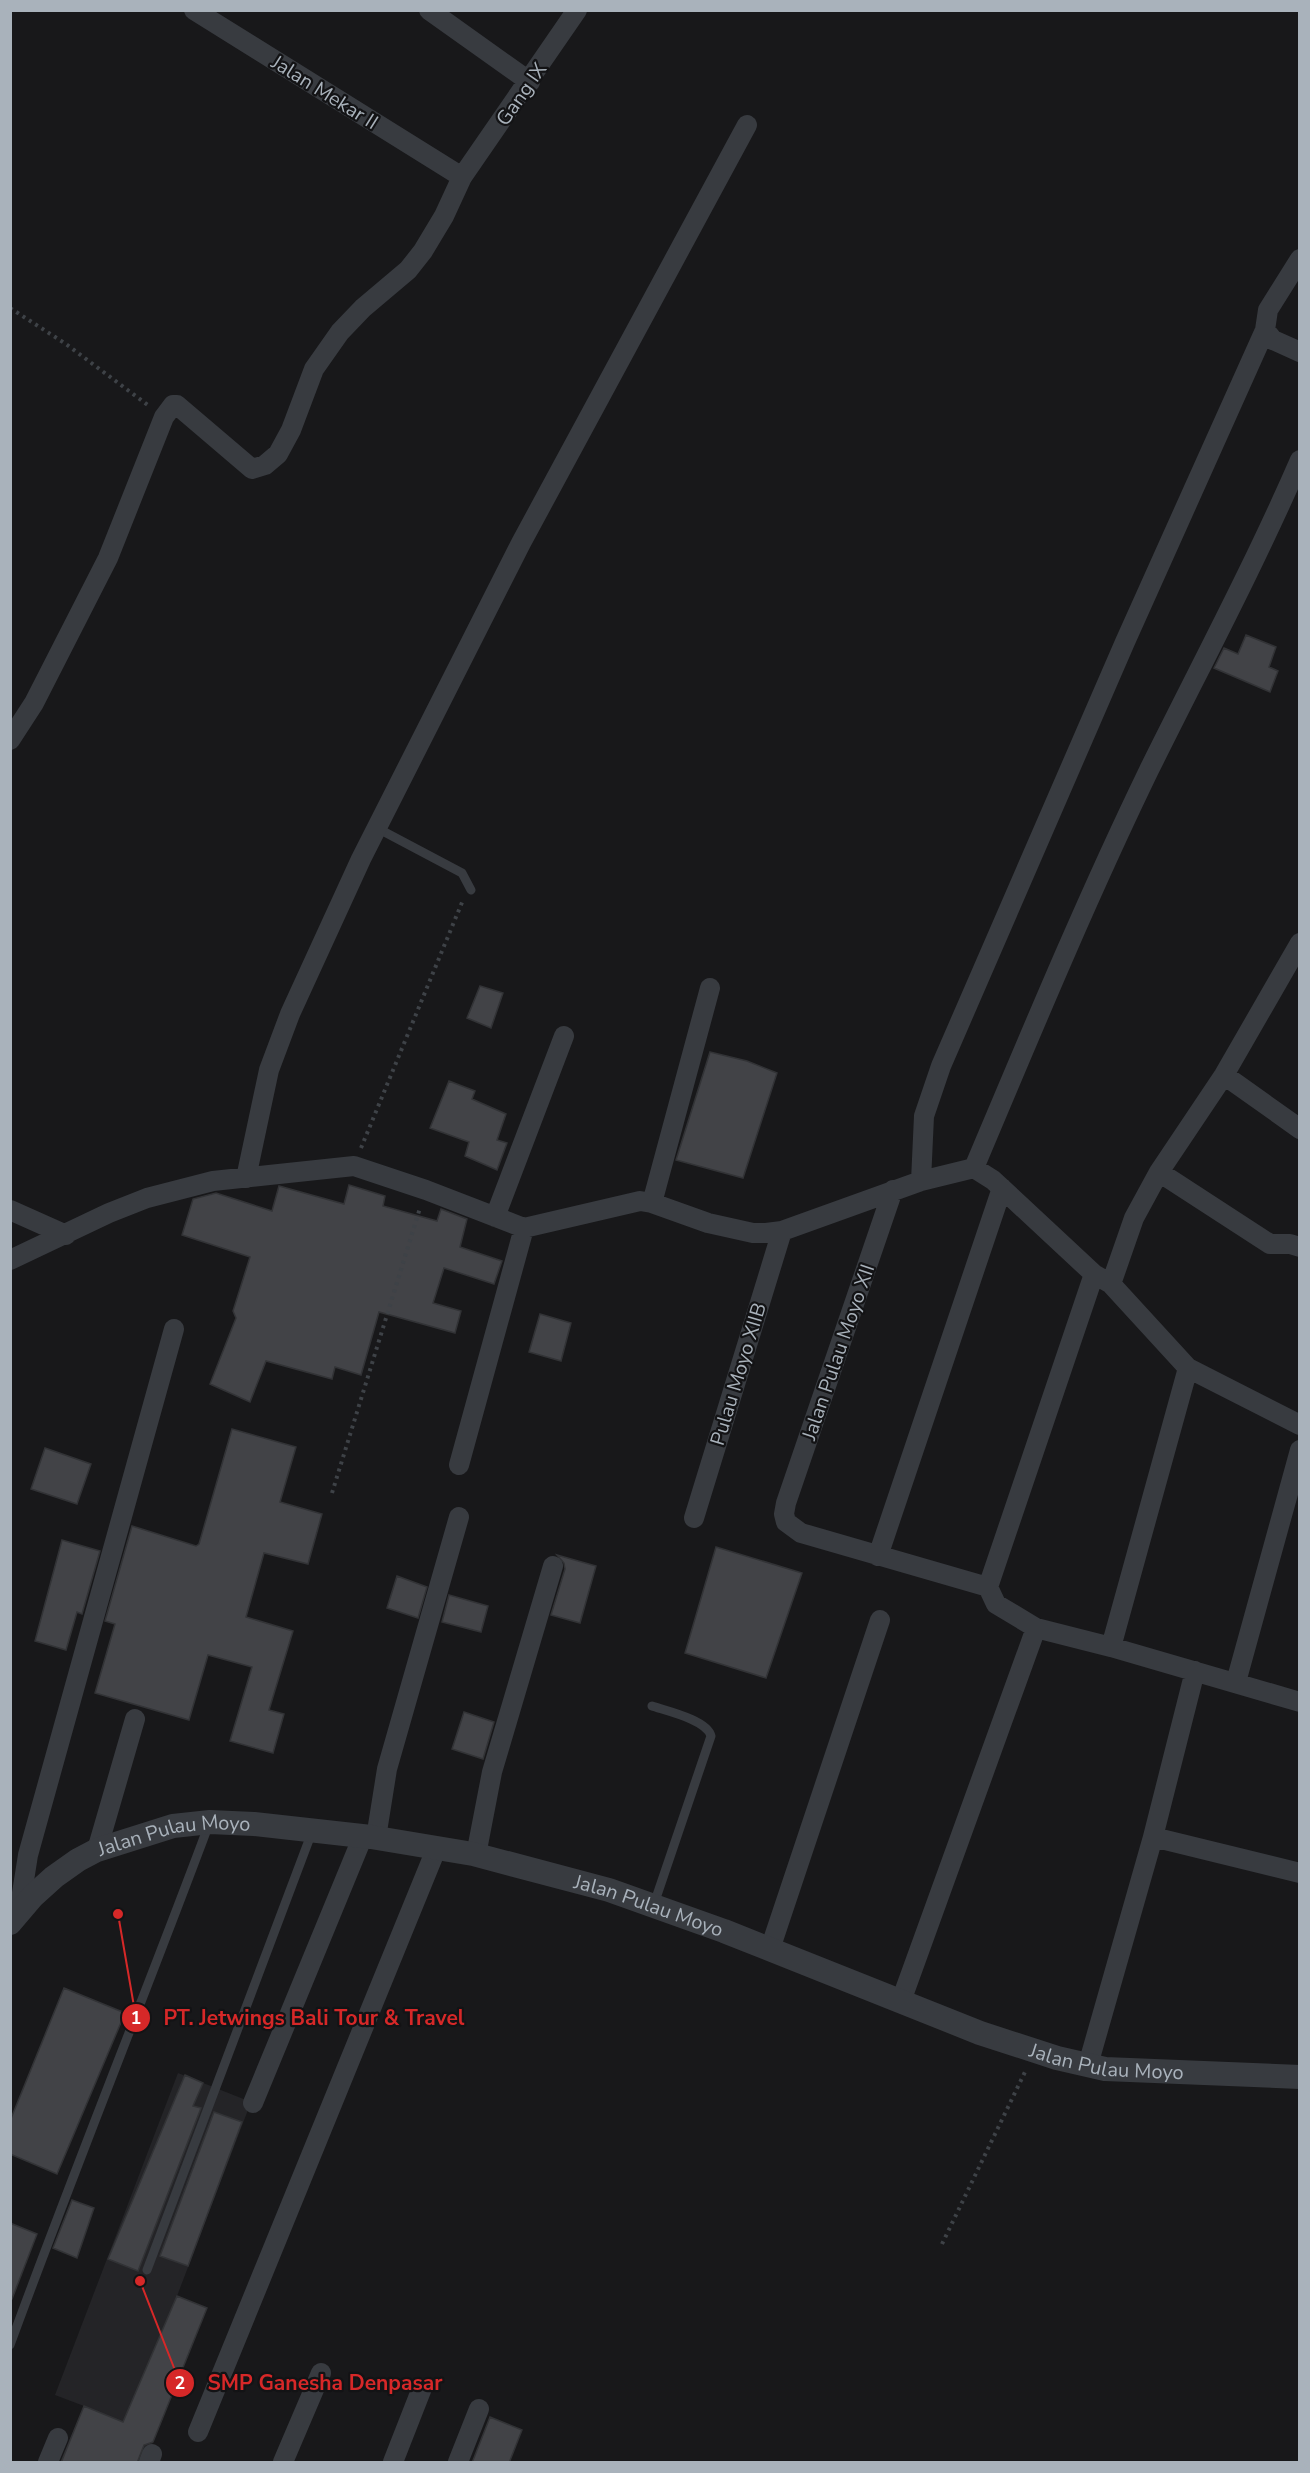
<svg xmlns="http://www.w3.org/2000/svg" width="1310" height="2473" font-family="'Nunito Sans',sans-serif">
  <rect width="100%" height="100%" fill="#18181a"/>
  <path fill="#242427" d="M178 2073 251 2102 177 2296 207 2308 145 2462H60L84 2406 55 2395Z"/>
  <path fill="#424347" stroke="#323336" stroke-width="1.5" d="M1246 635 1276 647 1269 667 1278 671 1270 692 1214 668 1224 648 1238 654Z
    M480 986 503 993 491 1028 467 1018Z
    M710 1052 747 1061 777 1073 743 1178 676 1160Z
    M449 1081 475 1091 472 1099 506 1114 497 1140 507 1143 497 1170 465 1156 469 1142 430 1128Z
    M349 1185 385 1196 383 1206 437 1221 441 1209 467 1219 460 1247 502 1261 494 1284 444 1268 433 1303 461 1311 455 1333 379 1312 361 1375 335 1367 332 1379 266 1361 250 1402 210 1384 236 1318 233 1311 250 1257 182 1235 193 1199 216 1193 272 1211 279 1186 344 1204Z
    M540 1314 571 1323 561 1361 529 1352Z
    M232 1429 296 1447 280 1502 322 1514 308 1564 264 1553 246 1617 293 1631 269 1710 284 1714 273 1753 230 1741 252 1667 208 1655 189 1720 95 1693 115 1624 105 1621 132 1526 196 1546 199 1544Z
    M45 1448 91 1464 77 1504 31 1489Z
    M62 1540 100 1551 82 1614 77 1612 66 1650 35 1641Z
    M716 1547 802 1573 766 1678 685 1653Z
    M557 1555 596 1566 580 1623 551 1615 565 1569 564 1563Z
    M397 1576 427 1587 418 1618 387 1608Z
    M449 1595 488 1606 481 1632 442 1622Z
    M464 1712 494 1722 483 1759 452 1749Z
    M64 1988 125 2013 57 2174 10 2154V2121Z
    M185 2075 203 2083 193 2106 201 2108 138 2271 108 2259Z
    M214 2112 242 2122 188 2266 160 2256Z
    M72 2200 94 2208 77 2258 53 2248Z
    M10 2223 37 2234 12 2299H10Z
    M177 2296 207 2308 153 2442 144 2445 137 2463H61L84 2406 123 2422Z
    M490 2417 522 2430 509 2463H472Z"/>
  <g fill="none" stroke-linecap="round" stroke-linejoin="round">
    <path stroke="#3e4247" stroke-width="4" stroke-dasharray="3 4.5" stroke-linecap="butt" d="M10 308 66 344 149 406
      M361 1148 463 900
      M332 1493 420 1208
      M942 2244 1025 2072"/>
    <path stroke="#383b40" stroke-width="9" d="M377 828 462 873 471 890
      M652 1706C667 1711 707 1720 711 1736L654 1904
      M147 2270 312 1832
      M10 2345C74 2170 144 1998 209 1824"/>
    <path stroke="#383b40" stroke-width="20" d="M194 10 462 177
      M429 10 530 82
      M1265 330 1273 340 1300 352
      M10 740 34 703 108 558 164 417 173 405H177L252 469 265 465 278 454 291 430 314 369 340 332 363 308 408 270 423 251 444 216 462 177 577 10
      M1224 1075 1300 1129
      M974 1168C1030 1035 1086 900 1149 770 1200 667 1254 566 1300 460
      M1159 1172 1270 1244H1290L1300 1247
      M246 1178 269 1070 290 1014 361 859 521 543 747 125
      M921 1181 924 1116 941 1066 1125 642 1265 330 1268 310 1300 259
      M893 1190 786 1503 784 1514 786 1522 801 1533 988 1587 996 1604 1036 1628 1111 1647 1300 1702
      M652 1203 710 988
      M10 1210 66 1235
      M495 1217 564 1036
      M10 1260 109 1213 147 1198 213 1181 354 1166 426 1190 524 1228 640 1201 652 1203 708 1223 753 1233H766L782 1231 921 1181 974 1168 993 1180 1094 1274 1111 1284 1188 1368 1300 1425
      M1111 1284 1134 1218 1159 1172 1224 1075 1300 943
      M459 1465 524 1228
      M694 1518 782 1231
      M878 1556 1002 1188
      M988 1587 1094 1274
      M1111 1647 1188 1368
      M1236 1682 1300 1450
      M1153 1837 1300 1873
      M376 1838 387 1769 459 1517
      M97 1850 135 1719
      M476 1855 492 1772 553 1566
      M19 1912 28 1855 174 1329
      M770 1949 880 1620
      M901 2001 1036 1628
      M1088 2065 1153 1837 1195 1671
      M253 2103 363 1836
      M198 2432 437 1847
      M48 2462 58 2438
      M149 2462 152 2454
      M283 2462 321 2373
      M393 2462 422 2388
      M458 2462 479 2409"/>
    <path stroke="#383b40" stroke-width="24" id="s1" d="M10 1923 33 1896 54 1877 78 1860 97 1850 173 1826 210 1822 254 1824 371 1837 473 1854 609 1890 724 1931 980 2033 1057 2058 1105 2069 1300 2077"/>
  </g>
  <g text-anchor="middle" stroke-width="4.5" stroke-linejoin="round" paint-order="stroke">
    <g font-size="20" fill="#a9b2bb" stroke="#131315">
      <text transform="translate(325 92) rotate(32)" y="7">Jalan Mekar II</text>
      <text transform="translate(521 94) rotate(-55)" y="7">Gang IX</text>
      <text transform="translate(838 1352) rotate(-71)" y="7">Jalan Pulau Moyo XII</text>
      <text transform="translate(738 1374) rotate(-73)" y="7">Pulau Moyo XIIB</text>
      <text dy="7" stroke="none"><textPath href="#s1" startOffset="194">Jalan Pulau Moyo</textPath></text>
      <text dy="7" stroke="none"><textPath href="#s1" startOffset="680">Jalan Pulau Moyo</textPath></text>
      <text dy="7" stroke="none"><textPath href="#s1" startOffset="1166">Jalan Pulau Moyo</textPath></text>
    </g>
  </g>
  <path fill="none" stroke="#d62828" stroke-width="2" d="M118 1914L136 2018M140 2281L180 2383"/>
  <g fill="#d62828" stroke="#131315" stroke-width="2">
    <circle cx="118" cy="1914" r="6"/>
    <circle cx="140" cy="2281" r="6"/>
    <circle cx="136" cy="2018" r="15"/>
    <circle cx="180" cy="2383" r="15"/>
  </g>
  <g font-size="18" text-anchor="middle" font-weight="bold" fill="#fff">
    <text x="136" y="2024">1</text>
    <text x="180" y="2389">2</text>
  </g>
  <g font-size="21" text-anchor="middle" font-weight="bold" fill="#d62828" stroke="#131315" stroke-width="4.5" stroke-linejoin="round" paint-order="stroke">
    <text x="314" y="2025">PT. Jetwings Bali Tour &amp; Travel</text>
    <text x="325" y="2390">SMP Ganesha Denpasar</text>
  </g>
  <rect width="1310" height="2473" fill="none" stroke="#a9b2bb" stroke-width="24"/>
</svg>
